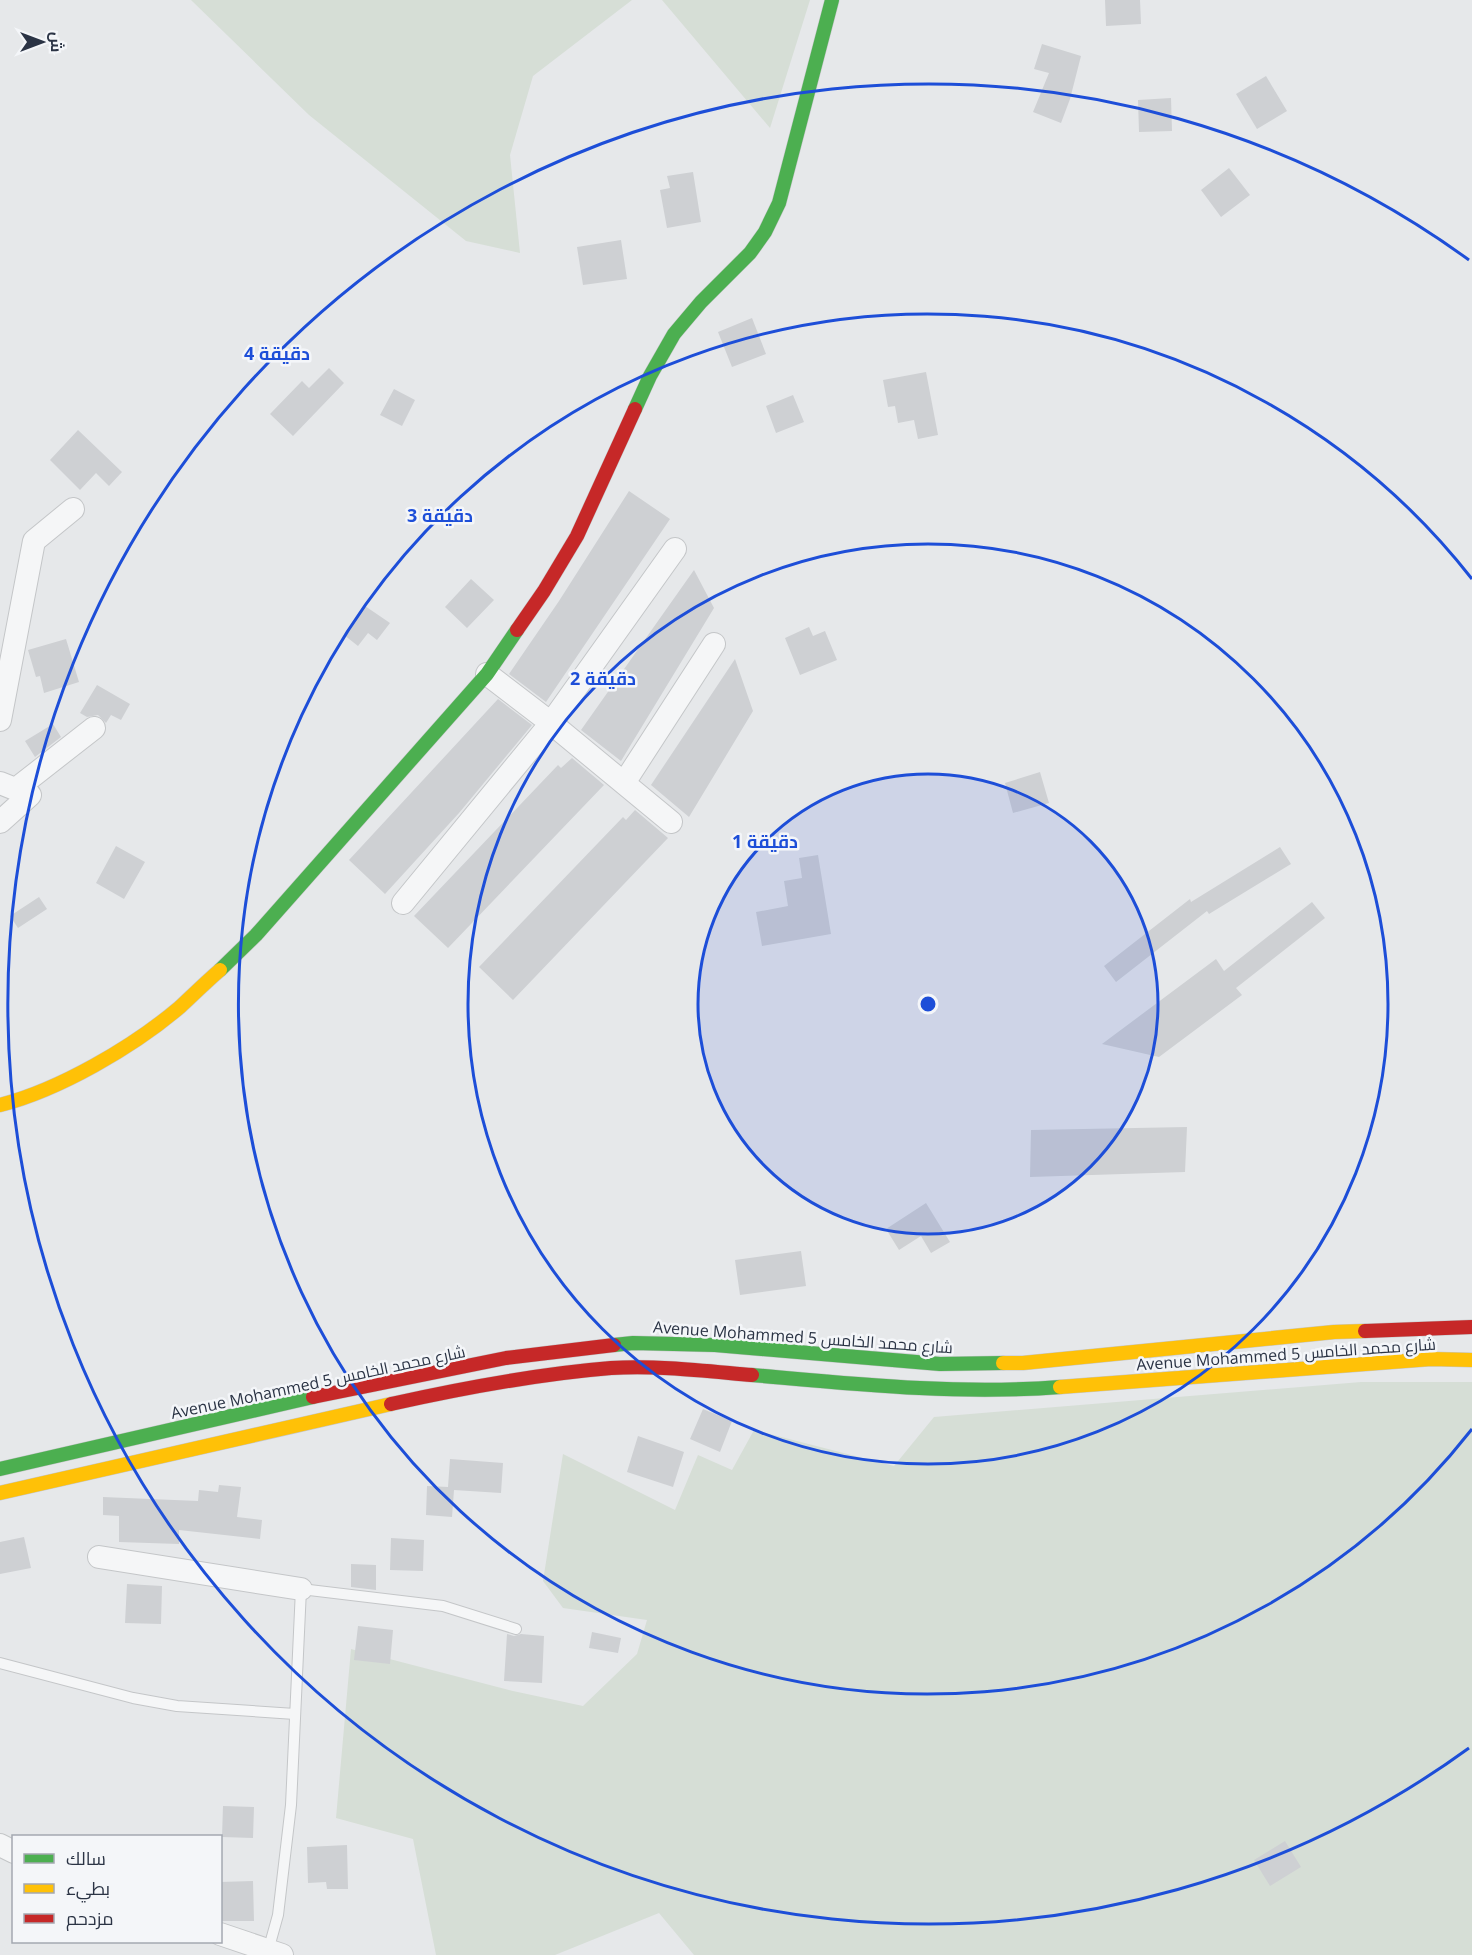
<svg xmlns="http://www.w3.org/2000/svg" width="1472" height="1955" font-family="'Open Sans',Cairo,sans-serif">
  <rect width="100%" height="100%" fill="#e6e8ea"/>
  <path fill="#d6ded6" d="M191 0H632L533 76 510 155 520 253 466 241 309 115Z
    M662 0H810L770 128Z
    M1361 1382H1472V1955H694L659 1913 555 1955H436L413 1839 336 1818 351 1649 513 1691 583 1706 637 1654 647 1620 563 1608 543 1581 563 1454 675 1510 698 1455 732 1470 754 1430 894 1466 934 1417Z"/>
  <path fill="#ced0d3" d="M1105 0H1140L1141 24 1106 26Z
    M1042 44 1081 56 1070 99 1061 123 1033 112 1049 73 1034 69Z
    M1266 76 1287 111 1257 129 1236 94Z
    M1171 98 1172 131 1139 132 1138 100Z
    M1229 168 1250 195 1221 217 1201 190Z
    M693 172 701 222 667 228 660 190 670 188 667 176Z
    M621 240 627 279 583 285 577 247Z
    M752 318 766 354 732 367 718 332Z
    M329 368 344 383 293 436 270 414 302 381 309 388Z
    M926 372 938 435 918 439 914 420 898 423 895 406 888 407 883 380Z
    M394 389 415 400 402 426 380 415Z
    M793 395 804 422 776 433 766 406Z
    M78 430 122 472 109 486 96 473 80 490 50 460Z
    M629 491 670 519 546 702 509 674 559 601Z
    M694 570 714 608 621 761 581 730Z
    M471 579 494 600 467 628 445 607Z
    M365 606 390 623 377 640 368 633 358 646 344 635Z
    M809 627 813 636 825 631 837 660 800 675 785 638Z
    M66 639 79 682 44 693 40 676 36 677 28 650Z
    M735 659 753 711 689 817 651 785Z
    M97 685 130 704 121 720 111 715 106 723 98 715 87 717 80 713Z
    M498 699 532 725 459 813 385 894 349 860Z
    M53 724 61 737 35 757 25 741Z
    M572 758 604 785 448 948 414 916 558 765 561 768Z
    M1040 772 1049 803 1013 813 1005 783Z
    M635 810 668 838 513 1000 479 967 623 817 626 820Z
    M116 846 145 862 124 899 96 883Z
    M1280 847 1291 864 1209 914 1207 911 1116 982 1104 966 1190 899 1191 902Z
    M818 855 831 934 762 946 756 912 788 906 784 881 802 878 799 858Z
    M39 897 47 909 18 928 10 916Z
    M1312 902 1325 918 1236 988 1242 995 1159 1057 1102 1044 1216 959 1224 971Z
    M1187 1127 1185 1172 1030 1177 1031 1130Z
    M926 1203 950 1242 931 1253 921 1236 899 1250 886 1229Z
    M801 1251 806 1286 740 1295 735 1260Z
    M703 1409 732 1421 720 1452 690 1439Z
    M638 1436 684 1452 673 1487 627 1472Z
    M450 1459 503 1463 501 1493 454 1490 452 1517 426 1515 427 1486 448 1487Z
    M219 1485 241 1487 237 1517 262 1520 260 1539 179 1530V1544L119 1542V1516L103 1515V1497L198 1501 199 1490 218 1492Z
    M24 1537 31 1568 0 1574V1542Z
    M391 1538 424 1540 423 1571 390 1570Z
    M351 1564 376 1565V1590L351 1587Z
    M127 1584 162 1586 161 1624 125 1623Z
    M358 1626 393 1630 390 1664 354 1660Z
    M592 1632 621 1638 618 1653 589 1648Z
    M507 1634 514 1636 521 1634 544 1636 542 1683 504 1681Z
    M223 1806 254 1807 253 1838 222 1837Z
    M1285 1841 1301 1867 1270 1886 1254 1860Z
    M347 1845 348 1889H327L326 1882 308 1883 307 1847Z
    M253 1881 254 1921H220V1882Z"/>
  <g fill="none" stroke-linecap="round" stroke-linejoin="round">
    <g stroke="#c4c6c8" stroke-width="12">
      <path id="lane" d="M0 1663 133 1698 177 1706 295 1714
        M268 1951 278 1915 291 1805 301 1589 443 1606 516 1629"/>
    </g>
    <g stroke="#c4c6c8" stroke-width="24">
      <path id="street" d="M487 674 551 723 671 822
        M0 720 34 541 73 509
        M0 783 30 795 0 822
        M624 783 714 644
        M16 789 94 728
        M403 903 551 723 675 549
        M99 1557 301 1589
        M0 1845 14 1852
        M220 1934 282 1955"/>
    </g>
    <g stroke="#c4c6c8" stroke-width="15">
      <path id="fast" d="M635 409 650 376 674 334 701 302 750 253 765 232 779 203 832 0
        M220 970 256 935 487 674 517 630
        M614 1345 633 1343 715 1345 940 1364 1003 1363
        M752 1375C854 1384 957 1395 1060 1387
        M0 1469 313 1397"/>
    </g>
    <g stroke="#c4c6c8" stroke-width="15">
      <path id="slow" d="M0 1105C59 1090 133 1047 180 1007 193 995 206 982 220 970
        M1003 1363H1023L1334 1332 1365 1331
        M1060 1387 1431 1359 1472 1360
        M0 1493 391 1404"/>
    </g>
    <g stroke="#c4c6c8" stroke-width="15">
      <path id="jam" d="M517 630 544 591 577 536 635 409
        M1365 1331 1472 1327
        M313 1397 506 1358 614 1345
        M391 1404C463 1388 537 1374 611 1368 657 1365 706 1371 752 1375"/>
    </g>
    <use href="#lane" stroke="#f5f6f7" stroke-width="10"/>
    <use href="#street" stroke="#f5f6f7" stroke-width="22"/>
    <use href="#fast" stroke="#4caf50" stroke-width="14"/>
    <use href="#slow" stroke="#ffc107" stroke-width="14"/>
    <use href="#jam" stroke="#c62828" stroke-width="14"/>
  </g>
  <circle cx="928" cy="1004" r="230" fill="#1d4ed8" fill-opacity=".12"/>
  <g fill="none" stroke="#1d4ed8" stroke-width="3">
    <circle cx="928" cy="1004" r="230"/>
    <circle cx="928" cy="1004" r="460"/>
    <path d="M1472 1429A690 690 0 1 1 1472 579"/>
    <path d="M1469 1748A920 920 0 1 1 1469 260"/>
  </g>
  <g text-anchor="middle" stroke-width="5" stroke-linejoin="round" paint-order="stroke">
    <g font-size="16" fill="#2b3445" stroke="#f4f6f9">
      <text transform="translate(803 1337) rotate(4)" y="6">Avenue Mohammed 5 شارع محمد الخامس</text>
      <text transform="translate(1286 1354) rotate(-4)" y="6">Avenue Mohammed 5 شارع محمد الخامس</text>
      <text transform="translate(318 1382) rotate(-12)" y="6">Avenue Mohammed 5 شارع محمد الخامس</text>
    </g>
  </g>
  <circle cx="928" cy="1004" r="9" fill="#1d4ed8" stroke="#f4f6f9" stroke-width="3"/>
  <g font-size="18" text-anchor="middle" font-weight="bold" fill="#1d4ed8" stroke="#f4f6f9" stroke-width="5" stroke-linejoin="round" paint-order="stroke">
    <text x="277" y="360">4 دقيقة</text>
    <text x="440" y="522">3 دقيقة</text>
    <text x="603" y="685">2 دقيقة</text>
    <text x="765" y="848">1 دقيقة</text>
  </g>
  <rect x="12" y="1835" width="210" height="108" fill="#f4f6f9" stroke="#a4a8b1" stroke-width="1.5"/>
  <rect x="24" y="1854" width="30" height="9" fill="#4caf50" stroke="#a4a8b1" stroke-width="1.5"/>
  <text x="66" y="1865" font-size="18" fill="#2b3445">سالك</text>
  <rect x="24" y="1884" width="30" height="9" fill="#ffc107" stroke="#a4a8b1" stroke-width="1.5"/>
  <text x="66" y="1895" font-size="18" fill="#2b3445">بطيء</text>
  <rect x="24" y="1914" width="30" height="9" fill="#c62828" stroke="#a4a8b1" stroke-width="1.5"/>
  <text x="66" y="1925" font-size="18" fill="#2b3445">مزدحم</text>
  <g transform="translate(42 42) rotate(90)" stroke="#f4f6f9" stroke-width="4.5" paint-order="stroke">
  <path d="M0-4.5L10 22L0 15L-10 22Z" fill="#2b3445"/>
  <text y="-9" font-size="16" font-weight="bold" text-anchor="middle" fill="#2b3445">ش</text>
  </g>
</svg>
